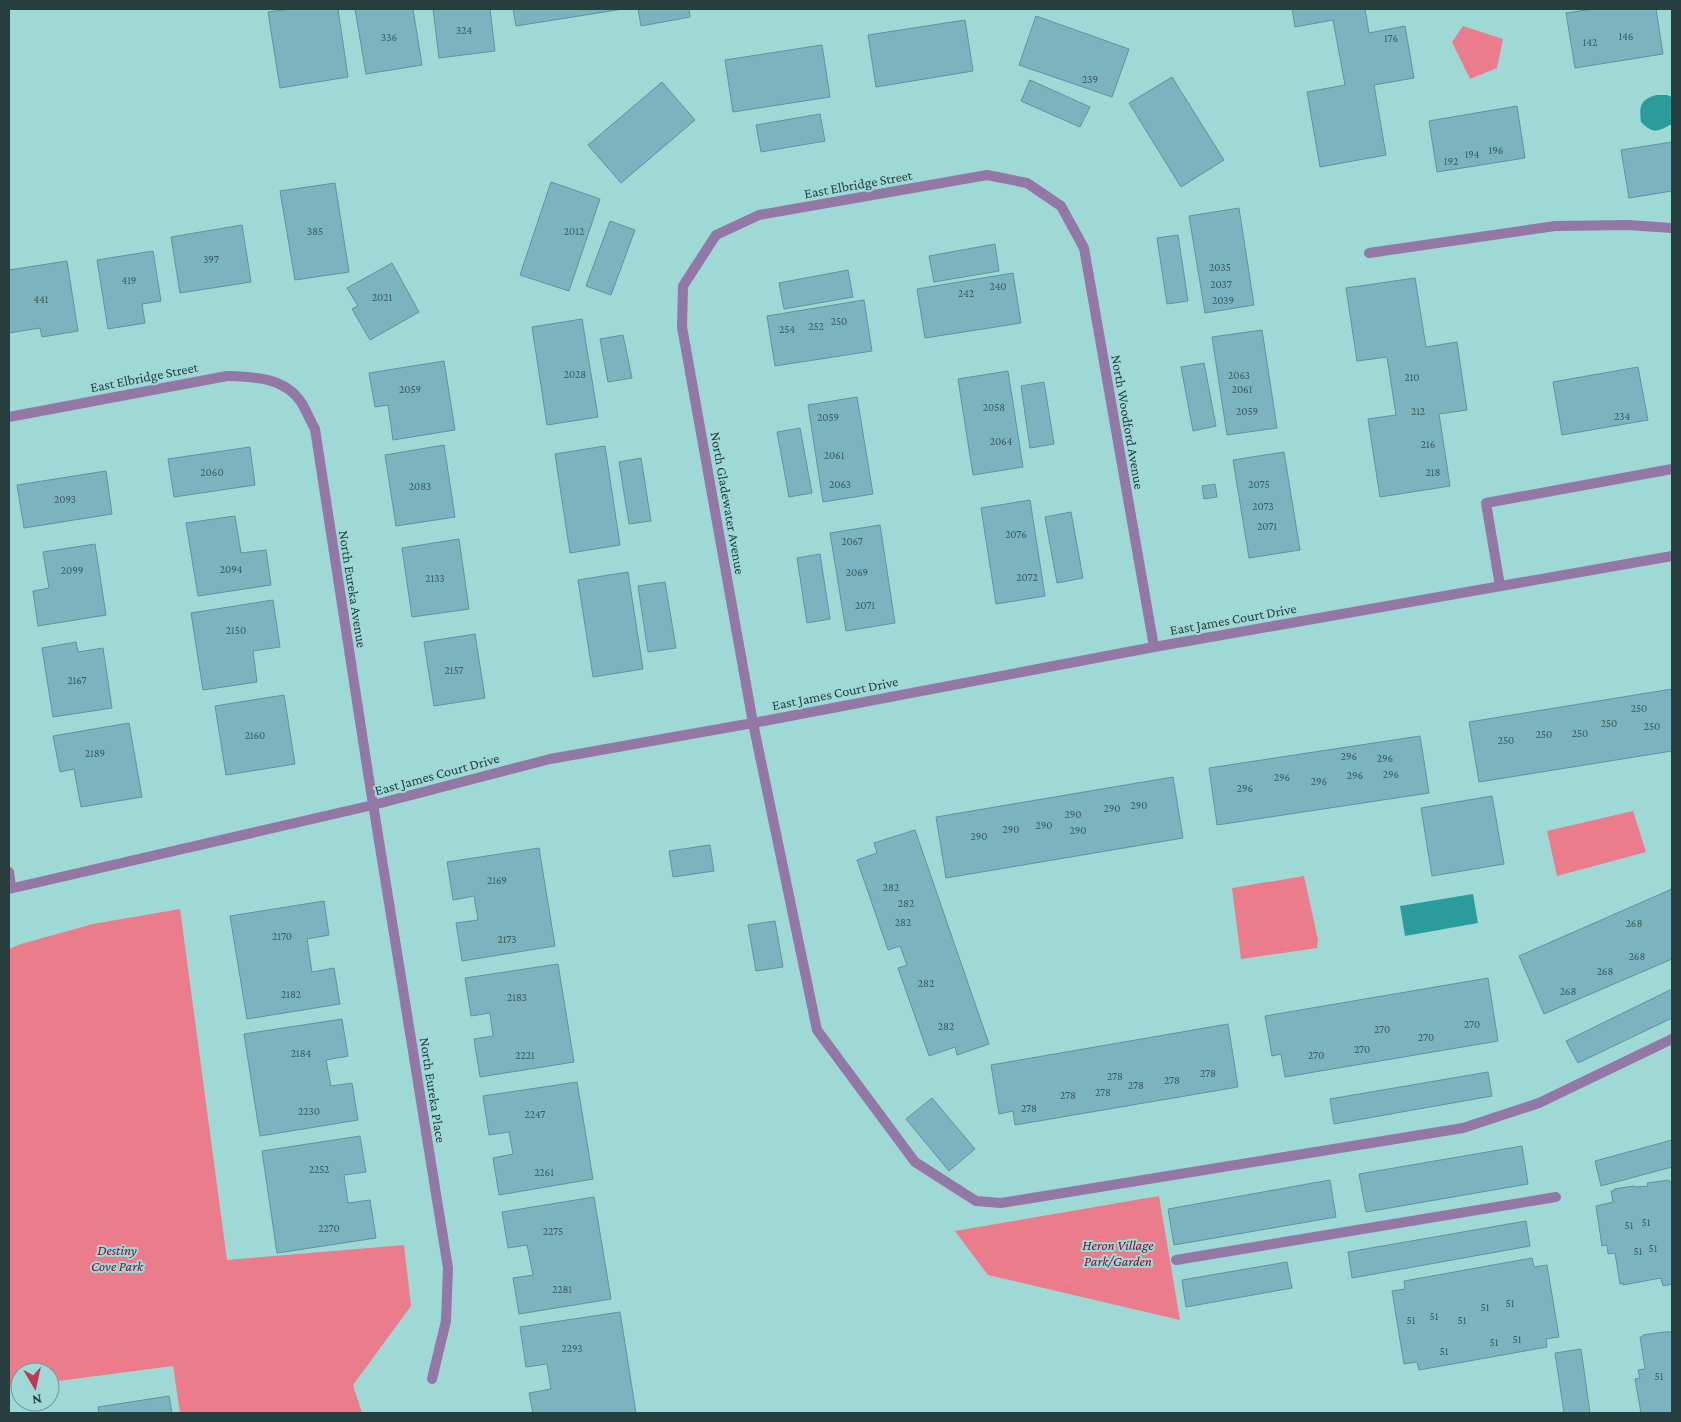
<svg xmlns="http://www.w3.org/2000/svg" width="1681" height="1422" font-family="'Crimson Pro',serif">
  <rect width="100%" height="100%" fill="#9ed9d6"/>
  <path fill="#ea7c8c" d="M1463 26 1503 39 1497 68 1470 79 1452 42Z
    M1633 811 1646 852 1557 876 1547 831Z
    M1304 876 1318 940 1317 948 1241 959 1232 888Z
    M180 909 227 1260 404 1245 411 1306 353 1385 362 1413H180L173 1366 50 1382V1372H20V1386L9 1387V949L21 944 93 924Z
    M1159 1196 1180 1320 988 1275 955 1231Z"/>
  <path fill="#2a9d9a" d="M1656 95H1667L1672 97V124C1658 131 1654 135 1641 122 1639 106 1640 100 1656 95Z
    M1473 894 1478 923 1405 936 1400 906Z"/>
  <path fill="#7bb3bf" stroke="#5c939f" d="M289 9H338L348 77 280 88 268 12Z
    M355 9H413L422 65 366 74Z
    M433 9H490L495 51 439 58Z
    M513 9H623L516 26Z
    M638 9H689L690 17 641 26Z
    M1292 9H1365L1369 33 1405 26 1414 78 1374 85 1386 155 1320 167 1307 92 1345 85 1333 20 1295 27Z
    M1594 9H1656L1663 54 1575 68 1566 13Z
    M1036 16 1129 49 1112 97 1019 65Z
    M965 20 973 71 876 87 868 35Z
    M822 45 830 97 733 112 725 60Z
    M1172 77 1224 160 1181 187 1129 103Z
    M1030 80 1090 107 1080 127 1021 101Z
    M662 82 695 120 621 183 588 145Z
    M1517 106 1525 158 1437 172 1429 121Z
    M820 114 825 141 761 152 756 125Z
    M1672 142V191L1629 198 1621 150Z
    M551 182 600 199 569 291 520 275Z
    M335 183 349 272 295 280 280 191Z
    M1239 208 1254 305 1205 313 1189 216Z
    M610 221 635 230 611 295 586 286Z
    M242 225 251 282 180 293 171 237Z
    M1178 235 1188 301 1167 304 1157 238Z
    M995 244 999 271 934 282 929 256Z
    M153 251 161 301 142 304 145 323 108 329 97 260Z
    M67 261 78 331 42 337 40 328 9 333V270Z
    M392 263 419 312 370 340 352 309 358 306 347 288Z
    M848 270 853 297 784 309 779 283Z
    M1013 273 1021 323 925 338 917 289Z
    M1415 278 1426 347 1457 342 1467 410 1439 414 1450 486 1380 497 1368 419 1396 415 1387 357 1357 361 1346 288Z
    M864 300 872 351 775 366 767 316Z
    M582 319 598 417 547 425 532 327Z
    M1262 330 1277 428 1227 435 1212 337Z
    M623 335 632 378 608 382 600 339Z
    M444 361 455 430 393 440 388 405 375 407 369 373Z
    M1204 363 1216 426 1193 431 1181 367Z
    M1638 367 1648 420 1562 435 1553 382Z
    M1008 371 1023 467 973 475 958 379Z
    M1044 382 1054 444 1030 448 1021 386Z
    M857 397 873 494 823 502 808 405Z
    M800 428 812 493 789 497 777 432Z
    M444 445 455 517 396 526 385 455Z
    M605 446 620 545 570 553 555 454Z
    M250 447 255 485 174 497 168 459Z
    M1284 452 1300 550 1249 558 1233 460Z
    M641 458 651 521 629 524 619 462Z
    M106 471 112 514 24 528 17 485Z
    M1215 484 1217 497 1204 499 1202 486Z
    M1030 500 1045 596 996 604 981 508Z
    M1071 512 1083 578 1057 583 1045 517Z
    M235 516 241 553 266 550 271 585 198 596 186 523Z
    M880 525 895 623 846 631 830 533Z
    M459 539 469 609 412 617 402 548Z
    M95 544 106 615 38 626 33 591 49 588 43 552Z
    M820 554 830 619 807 623 797 558Z
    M628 572 643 669 593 677 578 580Z
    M665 582 676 648 648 652 638 586Z
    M273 600 280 647 253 651 257 682 203 690 191 613Z
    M475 634 485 698 434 706 424 642Z
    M76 642 78 652 103 648 112 708 53 717 42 648Z
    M1672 689V751L1479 782 1469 722Z
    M284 695 295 764 226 775 215 706Z
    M129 723 142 797 81 807 74 769 60 772 53 736Z
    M1420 736 1429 793 1217 825 1209 768Z
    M1173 777 1183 838 946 878 936 817Z
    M1492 796 1504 864 1432 876 1421 808Z
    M915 830 989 1044 957 1055 955 1047 929 1056 898 968 907 965 900 946 888 950 857 860 877 853 874 843Z
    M710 845 714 871 673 877 669 851Z
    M539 848 555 946 462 961 456 923 478 920 474 896 453 900 447 862Z
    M1672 889V959L1544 1014 1519 956Z
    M324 901 329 935 307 939 312 972 334 968 340 1004 247 1019 230 916Z
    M775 921 783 967 756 971 748 925Z
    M558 964 574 1062 480 1077 474 1039 493 1036 490 1013 471 1016 465 978Z
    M1488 978 1498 1041 1285 1077 1281 1054 1272 1056 1265 1016Z
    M1672 989V1018L1578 1063 1566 1041Z
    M342 1019 348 1056 326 1060 331 1086 352 1083 358 1120 260 1136 244 1034Z
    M1228 1024 1238 1087 1015 1125 1013 1111 999 1114 991 1065Z
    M1488 1072 1492 1096 1334 1124 1330 1099Z
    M577 1082 593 1179 499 1195 493 1158 513 1154 509 1132 489 1135 483 1096Z
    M932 1098 975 1149 949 1171 906 1119Z
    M360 1136 366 1172 344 1175 348 1203 370 1200 376 1238 277 1253 262 1151Z
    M1672 1140V1167L1601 1186 1595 1161Z
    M1522 1146 1528 1184 1366 1212 1359 1174Z
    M1330 1180 1336 1217 1174 1245 1168 1209Z
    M1669 1180 1670 1182H1672V1284L1663 1286 1661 1278 1623 1285V1283L1620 1284 1615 1253 1608 1254 1607 1245 1602 1246 1596 1206 1613 1202 1611 1191H1614V1189L1634 1186 1635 1187 1648 1186 1647 1183Z
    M594 1197 611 1299 519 1314 513 1278 533 1275 527 1245 508 1248 502 1212Z
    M1526 1221 1530 1246 1352 1278 1348 1252Z
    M1532 1258 1534 1267 1547 1265 1559 1337 1546 1339 1547 1347 1419 1370 1417 1362 1404 1364 1392 1291 1405 1289 1404 1281Z
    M1287 1262 1292 1288 1186 1307 1182 1280Z
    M620 1312 636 1413H533L529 1393 551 1389 547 1364 526 1367 520 1327Z
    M1664 1332H1672V1413H1641L1635 1379 1640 1378 1638 1370 1645 1369 1640 1337H1643V1335Z
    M1581 1349 1590 1413H1564L1555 1353Z
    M169 1396 172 1413H99L98 1407Z"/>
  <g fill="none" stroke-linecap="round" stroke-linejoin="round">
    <path stroke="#9377a5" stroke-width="10" d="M1369 253 1555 226 1628 225 1672 228
      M1500 586 1486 503 1672 469
      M753 723 817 1030 915 1162 976 1201 1001 1203 1463 1128 1539 1103 1672 1039
      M1176 1260 1556 1197"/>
    <path stroke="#9377a5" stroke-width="10" d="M9 417 227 376C254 377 284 377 301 402 306 410 310 420 315 429L368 773 448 1268 446 1321 432 1379
      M753 723 682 327 683 286 716 235 759 215 987 175 1027 183 1061 206 1084 248 1154 647
      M9 872 11 887
      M9 889 373 805 550 759 753 723 1154 647 1672 556"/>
  </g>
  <g text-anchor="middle" stroke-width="4" stroke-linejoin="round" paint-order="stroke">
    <g font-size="11" fill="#3b5b5e">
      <text x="464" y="34">324</text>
      <text x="1626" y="40">146</text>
      <text x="389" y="41">336</text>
      <text x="1391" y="42">176</text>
      <text x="1590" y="46">142</text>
      <text x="1090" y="83">239</text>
      <text x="1496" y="154">196</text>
      <text x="1472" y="158">194</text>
      <text x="1451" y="165">192</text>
      <text x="315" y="235">385</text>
      <text x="574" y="235">2012</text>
      <text x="211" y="263">397</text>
      <text x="1220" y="271">2035</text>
      <text x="129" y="284">419</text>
      <text x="1221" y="288">2037</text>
      <text x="998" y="290">240</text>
      <text x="966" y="297">242</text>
      <text x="382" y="301">2021</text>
      <text x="41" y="303">441</text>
      <text x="1223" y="304">2039</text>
      <text x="839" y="325">250</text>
      <text x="816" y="330">252</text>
      <text x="787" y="333">254</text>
      <text x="575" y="378">2028</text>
      <text x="1239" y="379">2063</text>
      <text x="1412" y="381">210</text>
      <text x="410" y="393">2059</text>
      <text x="1242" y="393">2061</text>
      <text x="994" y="411">2058</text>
      <text x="1247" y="415">2059</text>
      <text x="1418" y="415">212</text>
      <text x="1622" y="420">234</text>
      <text x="828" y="421">2059</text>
      <text x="1001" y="445">2064</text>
      <text x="1428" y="448">216</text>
      <text x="834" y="459">2061</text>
      <text x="212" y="476">2060</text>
      <text x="1433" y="476">218</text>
      <text x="840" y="488">2063</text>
      <text x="1259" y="488">2075</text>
      <text x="420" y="490">2083</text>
      <text x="65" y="503">2093</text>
      <text x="1263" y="510">2073</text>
      <text x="1267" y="530">2071</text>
      <text x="1016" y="538">2076</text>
      <text x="852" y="545">2067</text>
      <text x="231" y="573">2094</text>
      <text x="72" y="574">2099</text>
      <text x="857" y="576">2069</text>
      <text x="1027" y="581">2072</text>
      <text x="435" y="582">2133</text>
      <text x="865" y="609">2071</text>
      <text x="236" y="634">2150</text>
      <text x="454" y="674">2157</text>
      <text x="77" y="684">2167</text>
      <text x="1639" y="712">250</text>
      <text x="1609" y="727">250</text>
      <text x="1652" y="730">250</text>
      <text x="1580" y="737">250</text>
      <text x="1544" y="738">250</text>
      <text x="255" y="739">2160</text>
      <text x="1506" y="744">250</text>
      <text x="95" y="757">2189</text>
      <text x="1349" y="760">296</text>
      <text x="1385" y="762">296</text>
      <text x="1391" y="778">296</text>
      <text x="1355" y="779">296</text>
      <text x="1282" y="781">296</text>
      <text x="1319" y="785">296</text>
      <text x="1245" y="792">296</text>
      <text x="1139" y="809">290</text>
      <text x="1112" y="812">290</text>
      <text x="1073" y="818">290</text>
      <text x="1044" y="829">290</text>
      <text x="1011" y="833">290</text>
      <text x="1078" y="834">290</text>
      <text x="979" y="840">290</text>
      <text x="497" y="884">2169</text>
      <text x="891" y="891">282</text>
      <text x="906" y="907">282</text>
      <text x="903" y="926">282</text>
      <text x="1634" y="927">268</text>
      <text x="282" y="940">2170</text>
      <text x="507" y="943">2173</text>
      <text x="1637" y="960">268</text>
      <text x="1605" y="975">268</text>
      <text x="926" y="987">282</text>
      <text x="1568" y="995">268</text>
      <text x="291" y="998">2182</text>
      <text x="517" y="1001">2183</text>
      <text x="1472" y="1028">270</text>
      <text x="946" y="1030">282</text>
      <text x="1382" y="1033">270</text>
      <text x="1426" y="1041">270</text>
      <text x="1362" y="1053">270</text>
      <text x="301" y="1057">2184</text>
      <text x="525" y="1059">2221</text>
      <text x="1316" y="1059">270</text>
      <text x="1208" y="1077">278</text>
      <text x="1115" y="1080">278</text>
      <text x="1172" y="1084">278</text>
      <text x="1136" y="1089">278</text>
      <text x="1103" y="1096">278</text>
      <text x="1068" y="1099">278</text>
      <text x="1029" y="1112">278</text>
      <text x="309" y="1115">2230</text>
      <text x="535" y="1118">2247</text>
      <text x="319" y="1173">2252</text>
      <text x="544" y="1176">2261</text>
      <text x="1646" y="1226">51</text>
      <text x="1629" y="1229">51</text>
      <text x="329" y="1232">2270</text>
      <text x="553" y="1235">2275</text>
      <text x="1653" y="1252">51</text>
      <text x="1638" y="1255">51</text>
      <text x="562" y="1293">2281</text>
      <text x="1510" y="1307">51</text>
      <text x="1485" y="1311">51</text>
      <text x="1434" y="1320">51</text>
      <text x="1411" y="1324">51</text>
      <text x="1462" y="1324">51</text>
      <text x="1517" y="1343">51</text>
      <text x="1494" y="1346">51</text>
      <text x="572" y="1352">2293</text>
      <text x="1444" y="1355">51</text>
      <text x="1659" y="1380">51</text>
    </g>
    <g font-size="14" fill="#263e3d" stroke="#9ed9d6">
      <text transform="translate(858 184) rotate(-10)" y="5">East Elbridge Street</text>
      <text transform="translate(144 377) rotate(-11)" y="5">East Elbridge Street</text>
      <text transform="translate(1128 422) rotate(80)" y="5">North Woodford Avenue</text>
      <text transform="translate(728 503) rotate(80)" y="5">North Gladewater Avenue</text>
      <text transform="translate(353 589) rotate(81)" y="5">North Eureka Avenue</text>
      <text transform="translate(1233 619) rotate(-10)" y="5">East James Court Drive</text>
      <text transform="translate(835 693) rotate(-11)" y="5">East James Court Drive</text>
      <text transform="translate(437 774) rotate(-15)" y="5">East James Court Drive</text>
      <text transform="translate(433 1090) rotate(81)" y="5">North Eureka Place</text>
    </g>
    <g font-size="14" font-style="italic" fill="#890b32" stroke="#9ed9d6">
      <text x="1118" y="1250">Heron Village<tspan x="1118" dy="16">Park/Garden</tspan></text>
      <text x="117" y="1255">Destiny<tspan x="117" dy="16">Cove Park</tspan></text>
    </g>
  </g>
  <rect width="1681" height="1422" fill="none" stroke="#263e3d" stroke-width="20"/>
  <g transform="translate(35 1387) rotate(171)"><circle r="24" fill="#9ed9d6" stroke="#6e9b99"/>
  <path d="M0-4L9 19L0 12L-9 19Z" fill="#c53556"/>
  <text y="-8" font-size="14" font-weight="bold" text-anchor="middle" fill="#263e3d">N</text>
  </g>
</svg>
